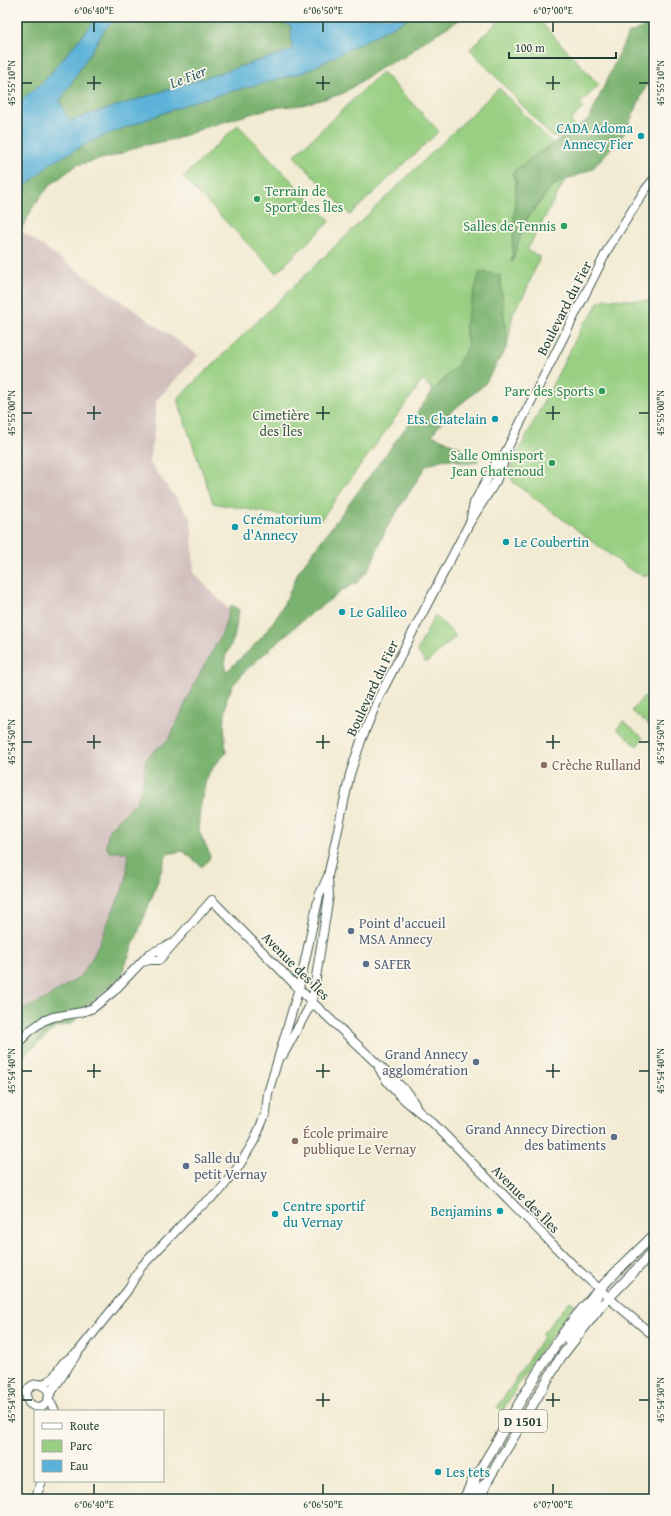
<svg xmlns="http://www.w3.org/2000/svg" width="671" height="1516" font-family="'Gentium Book Plus',serif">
  <rect width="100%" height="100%" fill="#fbf7ec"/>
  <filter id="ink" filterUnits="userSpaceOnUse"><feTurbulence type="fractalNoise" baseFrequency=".025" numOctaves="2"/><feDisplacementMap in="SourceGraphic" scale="8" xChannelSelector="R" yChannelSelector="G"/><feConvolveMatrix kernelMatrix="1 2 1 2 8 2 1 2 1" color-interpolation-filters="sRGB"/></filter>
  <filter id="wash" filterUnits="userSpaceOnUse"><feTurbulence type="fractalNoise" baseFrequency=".012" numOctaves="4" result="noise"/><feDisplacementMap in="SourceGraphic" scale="16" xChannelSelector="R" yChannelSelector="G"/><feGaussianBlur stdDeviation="0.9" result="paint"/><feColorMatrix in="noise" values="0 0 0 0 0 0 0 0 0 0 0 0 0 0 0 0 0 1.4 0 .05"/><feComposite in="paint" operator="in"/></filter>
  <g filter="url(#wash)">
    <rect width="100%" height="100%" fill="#f2ebd3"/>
    <path fill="#d1bfbe" d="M21 231 198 355 156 401 154 432 149 462 191 518 194 573 229 610 223 632 194 684 169 740 156 749 145 760 144 779 137 802 124 814 128 861 126 881 94 955 80 977 45 999 17 1013V238Z"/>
    <path fill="#98cf82" stroke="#5c865b" d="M503 17H536L599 85 580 104 583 108 571 120 573 128 566 132 565 135 558 137 551 136 470 49Z
      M382 72 439 131 350 215 294 156Z
      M499 88 553 144 533 157 512 173 516 182 512 261 525 222 552 186 565 180 527 250 540 257 525 293 513 313 507 347 500 276 465 324 468 347 458 364 433 391 423 380 319 522 213 503 177 399Z
      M238 125 330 221 276 273 183 177Z
      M606 299 654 301V575L644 576 632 571 513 482 509 470 585 321H588L598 302Z
      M435 615 456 636 426 663 417 651Z
      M644 696 654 703V726L652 728 632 711Z
      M623 721 643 738 637 746 617 729Z
      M570 1301 575 1304 536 1356 503 1410 497 1407 516 1380 515 1379 544 1336 542 1334Z"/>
    <path fill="#7ab270" stroke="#4c7852" d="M17 17H98L44 81 23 99 17 114Z
      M121 17H266L291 26 292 50 69 121 60 101 107 26Z
      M411 17H464L426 40 403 58 385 65 342 94 302 105 271 108 206 127 176 139 140 146 117 155 77 165 50 185 34 205 17 238V194L51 163 98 138 195 101 305 72Z
      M654 22V69L624 134 592 169 552 186 525 221 512 263 516 182 512 173 533 157 589 119 628 34Z
      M480 271 500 276 507 347 484 385 446 416 432 435 479 456 477 462 467 464 452 459 440 460 426 466 386 529 369 569 358 582 343 590 305 618 247 669 233 685 227 698 224 724 226 753C220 760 212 767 208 775 204 784 197 821 199 830 202 841 209 848 210 858L202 867 183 851 167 854 154 892 121 976 88 1005 72 1024 57 1027 28 1052 17 1060V1013L45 999 80 977 94 955 126 881 128 861 127 852H109L106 845 109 829 137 802 144 779 145 760 156 749 169 740 194 684 223 632 229 610 232 605 239 610 234 638 225 657 226 672C237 661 251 650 262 637 278 617 289 596 298 572L433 391 458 364 468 347 465 324Z"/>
    <path fill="#5bb2d8" stroke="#3d7886" d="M98 17H121L107 26 60 101 69 121 292 50 291 26 266 17H411L305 72 195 101 98 138 51 163 17 194V114L22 99 44 81Z"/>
  </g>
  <g filter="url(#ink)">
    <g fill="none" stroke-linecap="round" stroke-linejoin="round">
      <g stroke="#3f574c" stroke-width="10">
        <path id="secondary" d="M502 459 609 247 645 190 654 179
          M471 517 474 503 497 461 504 454
          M142 962 150 960H159L212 900 312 1002 409 1094 418 1110
          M17 1044 32 1029 43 1021 53 1017 82 1012 93 1008 113 992 149 954 171 944
          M283 1055 312 1002 329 896 328 879
          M379 1068C391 1092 413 1107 433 1123L576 1268 617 1305 654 1336
          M42 1385 53 1378 63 1363 75 1354
          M49 1396 48 1389 39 1384C28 1384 23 1394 29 1403 37 1410 47 1407 49 1396L78 1352 127 1291 141 1267 197 1209 219 1192 239 1166 254 1141 266 1113 268 1093 299 988 319 896 328 876 350 774 362 738 379 697 470 522 496 481 503 464 504 454
          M49 1400 55 1411
          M35 1499 42 1481"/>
      </g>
      <g stroke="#3f574c" stroke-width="11">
        <path id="primary" d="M568 1340C577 1325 591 1312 597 1296
          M470 1486C503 1434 531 1378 567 1328 592 1294 623 1265 654 1235
          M484 1491 485 1485 561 1357 601 1306 654 1251"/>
      </g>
      <g stroke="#3f574c" stroke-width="13">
        <path id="highway" d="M465 1499 474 1481
          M474 1499 485 1485"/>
      </g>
      <use href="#secondary" stroke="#fff" stroke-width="8"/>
      <use href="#primary" stroke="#fff" stroke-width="9"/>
      <use href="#highway" stroke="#fff" stroke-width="11"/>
    </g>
  </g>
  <path fill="none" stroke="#1f3d34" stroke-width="1.5" d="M94 22V32M323 22V32M553 22V32M94 76V90M323 76V90M553 76V90M22 83H32M87 83H101M316 83H330M546 83H560M639 83H649M94 406V420M323 406V420M553 406V420M22 413H32M87 413H101M316 413H330M546 413H560M639 413H649M94 735V749M323 735V749M553 735V749M22 742H32M87 742H101M316 742H330M546 742H560M639 742H649M94 1064V1078M323 1064V1078M553 1064V1078M22 1071H32M87 1071H101M316 1071H330M546 1071H560M639 1071H649M323 1393V1407M553 1393V1407M22 1400H32M316 1400H330M546 1400H560M639 1400H649M94 1484V1494M323 1484V1494M553 1484V1494"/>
  <g fill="#0f9aa8" stroke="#fbf7ec" stroke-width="1.5">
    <circle cx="641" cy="136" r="4"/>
    <circle cx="495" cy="419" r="4"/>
    <circle cx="235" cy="527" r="4"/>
    <circle cx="506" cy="542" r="4"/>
    <circle cx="342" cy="612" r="4"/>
    <circle cx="500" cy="1211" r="4"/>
    <circle cx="275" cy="1214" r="4"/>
    <circle cx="438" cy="1472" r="4"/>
  </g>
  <g fill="#2e9e5b" stroke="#fbf7ec" stroke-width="1.5">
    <circle cx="257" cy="199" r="4"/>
    <circle cx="564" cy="226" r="4"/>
    <circle cx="602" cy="391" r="4"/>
    <circle cx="552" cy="463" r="4"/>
  </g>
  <g fill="#8d6e63" stroke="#fbf7ec" stroke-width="1.5">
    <circle cx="544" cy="765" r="4"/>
    <circle cx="295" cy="1141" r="4"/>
  </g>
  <g fill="#5c6f8a" stroke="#fbf7ec" stroke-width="1.5">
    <circle cx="351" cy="931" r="4"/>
    <circle cx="366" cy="964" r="4"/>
    <circle cx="476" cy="1062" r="4"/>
    <circle cx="614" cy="1137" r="4"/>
    <circle cx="186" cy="1166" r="4"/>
  </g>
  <g text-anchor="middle" stroke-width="3.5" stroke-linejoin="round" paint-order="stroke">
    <rect fill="#fbf7ec" stroke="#61756b" stroke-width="1" x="499" y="1410" width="48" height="22" rx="3"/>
    <g font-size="13" font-weight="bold" fill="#1f3d34">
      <text x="523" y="1426">D 1501</text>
    </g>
    <g font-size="14" fill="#0d838f" stroke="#fbf7ec" text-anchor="start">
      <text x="633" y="133" text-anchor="end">CADA Adoma<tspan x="633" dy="16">Annecy Fier</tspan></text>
      <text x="487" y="424" text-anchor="end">Ets. Chatelain</text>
      <text x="243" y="524">Crématorium<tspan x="243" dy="16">d'Annecy</tspan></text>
      <text x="514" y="547">Le Coubertin</text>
      <text x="350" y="617">Le Galileo</text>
      <text x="283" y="1211">Centre sportif<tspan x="283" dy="16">du Vernay</tspan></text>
      <text x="492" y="1216" text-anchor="end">Benjamins</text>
      <text x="446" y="1477">Les tets</text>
    </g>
    <g font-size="14" fill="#27864d" stroke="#fbf7ec" text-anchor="end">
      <text x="265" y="196" text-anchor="start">Terrain de<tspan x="265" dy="16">Sport des Îles</tspan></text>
      <text x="556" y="231">Salles de Tennis</text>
      <text x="594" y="396">Parc des Sports</text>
      <text x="544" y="460">Salle Omnisport<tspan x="544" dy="16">Jean Chatenoud</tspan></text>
    </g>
    <g font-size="14" fill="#1f3d34" stroke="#fbf7ec">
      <text transform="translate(564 308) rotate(-63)" y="5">Boulevard du Fier</text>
      <text transform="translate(372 688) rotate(-65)" y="5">Boulevard du Fier</text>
      <text transform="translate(296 966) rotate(45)" y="5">Avenue des Îles</text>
      <text transform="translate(526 1199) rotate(45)" y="5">Avenue des Îles</text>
    </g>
    <g font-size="14" fill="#375a44" stroke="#fbf7ec">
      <text x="281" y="420">Cimetière<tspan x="281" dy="16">des Îles</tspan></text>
    </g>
    <g font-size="14" fill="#785e54" stroke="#fbf7ec" text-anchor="start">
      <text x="552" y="770">Crèche Rulland</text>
      <text x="303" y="1138">École primaire<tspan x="303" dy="16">publique Le Vernay</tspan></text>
    </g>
    <g font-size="14" fill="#4e5e75" stroke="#fbf7ec" text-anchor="start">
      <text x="359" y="928">Point d'accueil<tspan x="359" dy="16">MSA Annecy</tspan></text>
      <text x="374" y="969">SAFER</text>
      <text x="468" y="1059" text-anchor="end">Grand Annecy<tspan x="468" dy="16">agglomération</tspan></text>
      <text x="606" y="1134" text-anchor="end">Grand Annecy Direction<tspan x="606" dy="16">des batiments</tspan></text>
      <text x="194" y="1163">Salle du<tspan x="194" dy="16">petit Vernay</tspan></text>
    </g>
    <g font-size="15" font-style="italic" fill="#316065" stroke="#fbf7ec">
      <text transform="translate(188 77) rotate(-21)" y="5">Le Fier</text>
    </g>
  </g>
  <rect width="671" height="1516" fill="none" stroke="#fbf7ec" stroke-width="44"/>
  <rect x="34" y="1410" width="130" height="72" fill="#fbf7ec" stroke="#a3ada2"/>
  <rect x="42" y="1423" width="20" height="6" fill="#ffffff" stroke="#a3ada2"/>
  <text x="70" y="1430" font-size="12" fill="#1f3d34">Route</text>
  <rect x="42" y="1440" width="20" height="12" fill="#98cf82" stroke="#a3ada2"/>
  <text x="70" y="1450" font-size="12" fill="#1f3d34">Parc</text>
  <rect x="42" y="1460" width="20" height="12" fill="#5bb2d8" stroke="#a3ada2"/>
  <text x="70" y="1470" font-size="12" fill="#1f3d34">Eau</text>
  <path d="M509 52v6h107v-6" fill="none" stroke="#1f3d34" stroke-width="2"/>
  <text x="515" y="52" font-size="12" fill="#1f3d34" stroke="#fbf7ec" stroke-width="3" paint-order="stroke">100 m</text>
  <rect x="22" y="22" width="627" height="1472" fill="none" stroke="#1f3d34" stroke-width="1.5"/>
  <g font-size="10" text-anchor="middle" fill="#1f3d34">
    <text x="94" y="14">6°06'40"E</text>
    <text x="323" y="14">6°06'50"E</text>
    <text x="553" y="14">6°07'00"E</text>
    <text transform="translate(11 83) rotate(-90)" y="4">45°55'10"N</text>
    <text transform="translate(660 83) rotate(-90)" y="4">45°55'10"N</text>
    <text transform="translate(11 413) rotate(-90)" y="4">45°55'00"N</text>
    <text transform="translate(660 413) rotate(-90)" y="4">45°55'00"N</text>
    <text transform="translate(11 742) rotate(-90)" y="4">45°54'50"N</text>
    <text transform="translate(660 742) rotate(-90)" y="4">45°54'50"N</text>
    <text transform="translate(11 1071) rotate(-90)" y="4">45°54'40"N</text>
    <text transform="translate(660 1071) rotate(-90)" y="4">45°54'40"N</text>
    <text transform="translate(11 1400) rotate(-90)" y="4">45°54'30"N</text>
    <text transform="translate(660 1400) rotate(-90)" y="4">45°54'30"N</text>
    <text x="94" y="1508">6°06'40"E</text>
    <text x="323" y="1508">6°06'50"E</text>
    <text x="553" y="1508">6°07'00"E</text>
  </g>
</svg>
